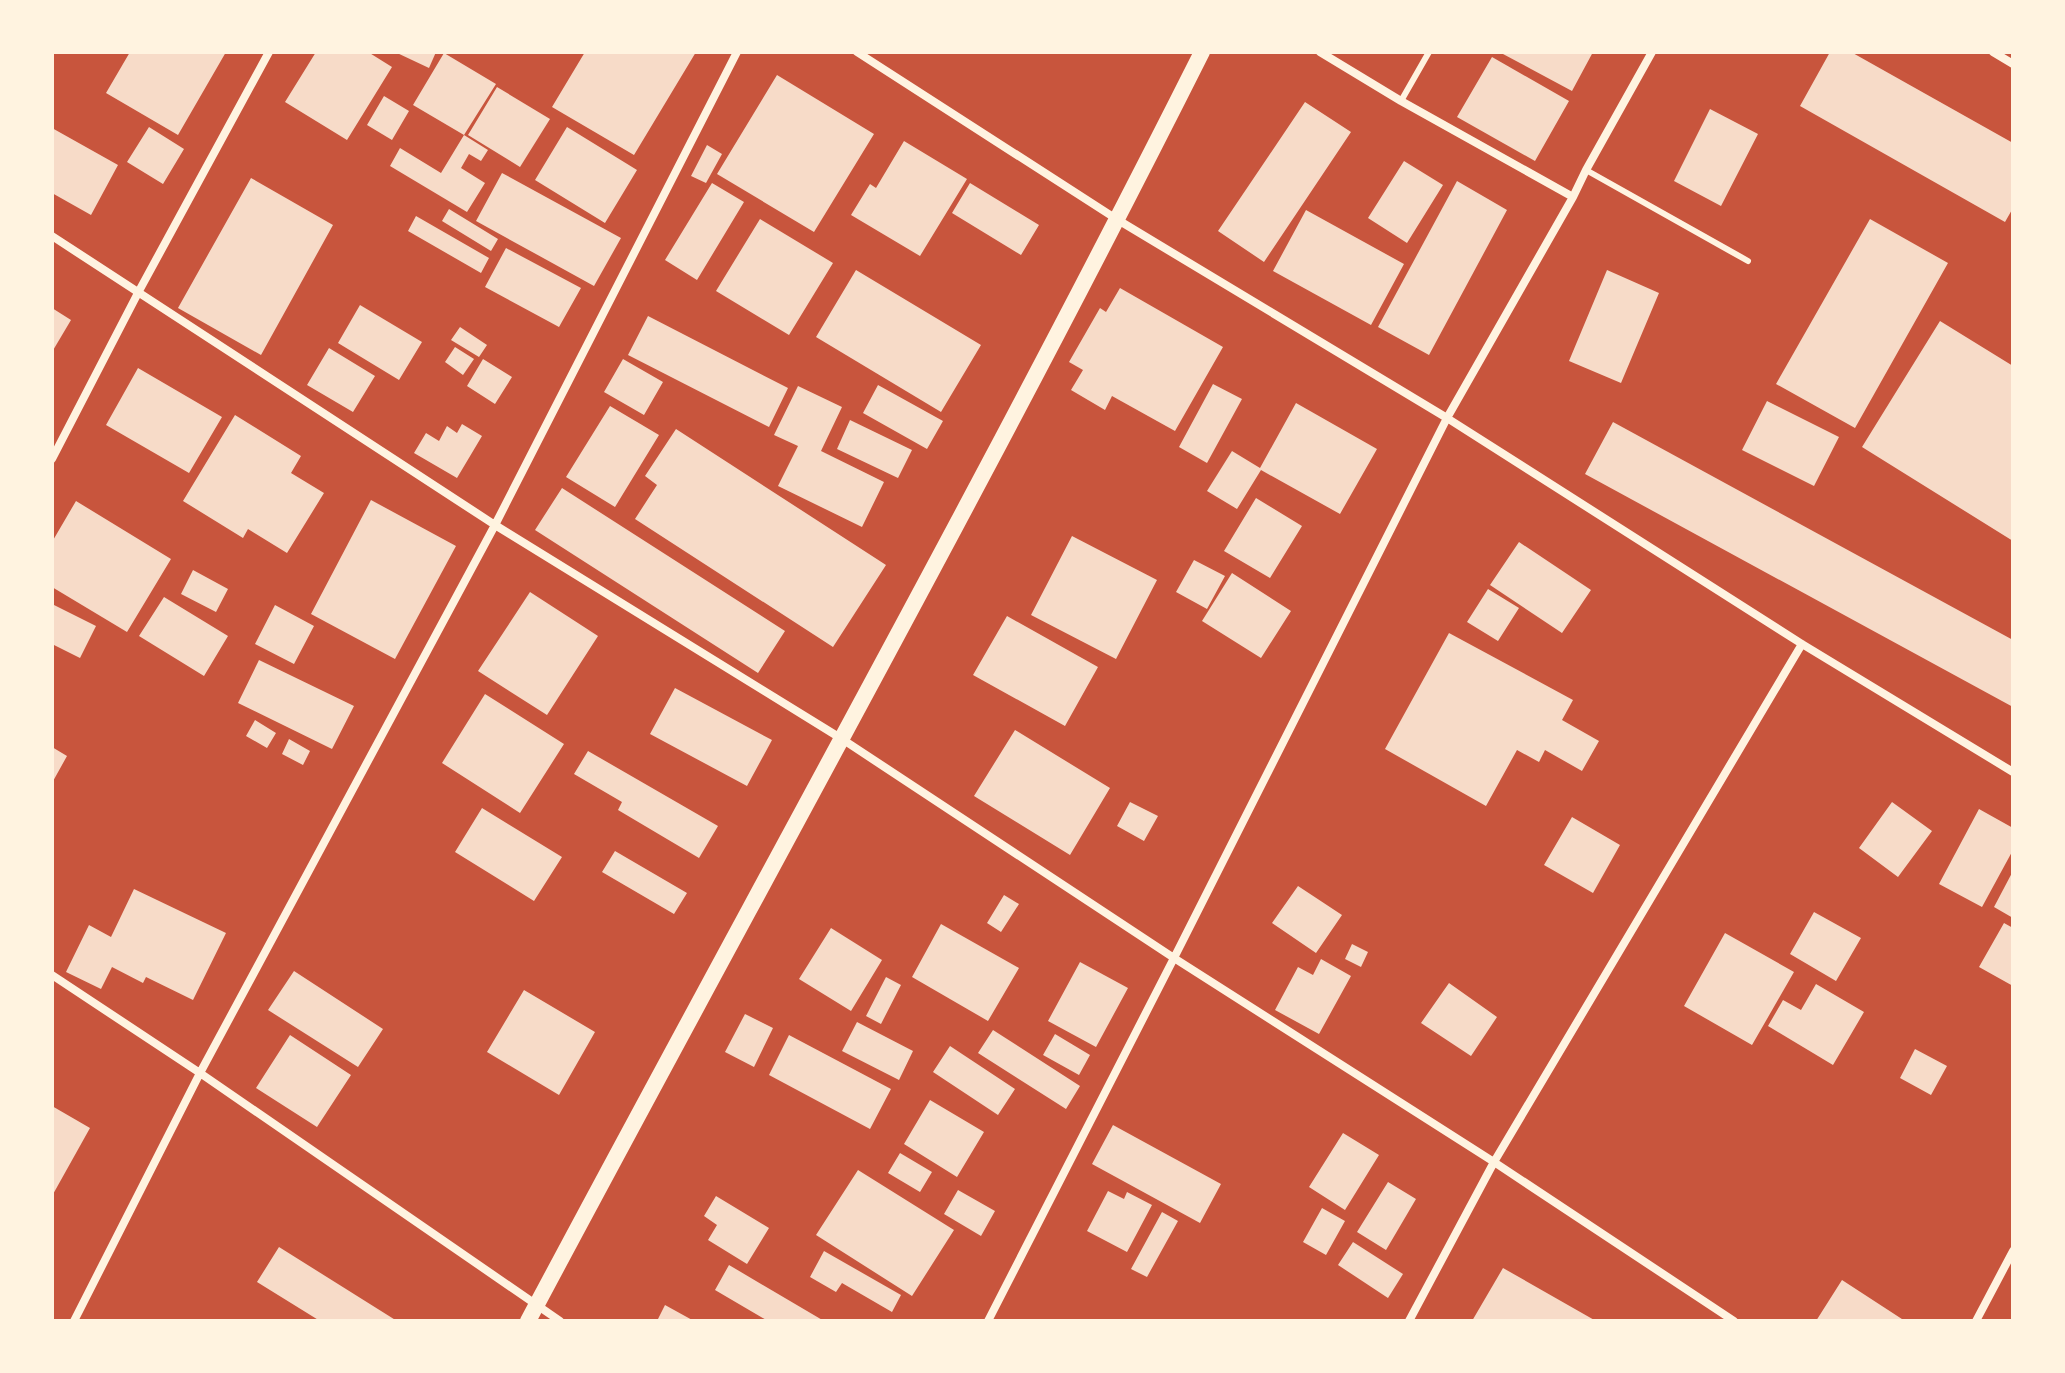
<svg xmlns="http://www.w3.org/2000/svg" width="2065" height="1373" font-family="Helvetica,sans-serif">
  <rect width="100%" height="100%" fill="#c8553d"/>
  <path fill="#f7dbc8" d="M130 52H226L178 135 106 93Z
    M316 52H368L392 67 347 140 285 102Z
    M395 52H436L429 68Z
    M585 52H696L634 155 552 107Z
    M1504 52H1593L1572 91 1503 54Z
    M1830 52H1851L2013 143V208L2005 222 1800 106Z
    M444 53 496 84 464 135 488 150 481 161 469 154 461 168 485 183 467 212 390 166 400 148 441 173 464 135 413 105Z
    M1492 57 1569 101 1535 161 1457 117Z
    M777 75 874 134 814 232 717 174Z
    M497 87 550 119 520 167 468 135Z
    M384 96 409 111 392 140 367 125Z
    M1305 102 1351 132 1264 262 1218 231Z
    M1710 109 1758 134 1721 206 1674 181Z
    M149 127 184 149 163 184 127 162Z
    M567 127 637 170 605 223 535 180Z
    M52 128 118 165 91 215 52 193Z
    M904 141 967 179 920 256 851 215 870 184 876 188Z
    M707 145 722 154 706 183 691 176Z
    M1404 161 1443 185 1407 243 1368 218Z
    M502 173 621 238 594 286 476 221Z
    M251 178 333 225 261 355 178 308Z
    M1457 181 1507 210 1429 355 1378 327Z
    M712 183 744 202 697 280 665 260Z
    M970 183 1039 225 1021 255 952 213Z
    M449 209 498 239 491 251 442 221Z
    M1306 210 1404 264 1371 325 1273 271Z
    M416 216 489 258 481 273 408 231Z
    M760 219 833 263 789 335 716 291Z
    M1870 219 1948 263 1855 428 1776 384Z
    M506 248 581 288 559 327 485 287Z
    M856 270 981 345 941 412 816 337Z
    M1607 270 1659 293 1621 383 1569 361Z
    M1120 288 1223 347 1175 431 1112 396 1105 410 1071 390 1083 370 1069 362 1100 308 1106 312Z
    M360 305 422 342 399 380 338 343Z
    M52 308 71 320 52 352Z
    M648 316 788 388 769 427 628 355Z
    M1940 321 2013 366V541L1862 447Z
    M460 327 487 345 479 357 451 340Z
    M455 347 474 359 463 375 445 362Z
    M329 348 375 376 353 412 307 385Z
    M483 359 512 377 495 404 467 386Z
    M623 359 663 382 644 415 604 392Z
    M138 368 222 417 189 473 106 425Z
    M1213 384 1242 399 1207 463 1179 447Z
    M878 385 943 421 927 449 863 413Z
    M798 386 842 407 821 451 884 482 862 527 778 486 798 446 774 435Z
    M1767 401 1839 437 1814 486 1742 450Z
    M1296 403 1377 449 1340 514 1261 470 1237 509 1207 491 1232 451 1260 468Z
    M610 406 659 435 615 507 566 477Z
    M235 415 301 456 291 473 324 493 287 553 248 529 243 538 183 501Z
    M850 420 912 450 898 478 837 449Z
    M1613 422 2013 640V707L1585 474Z
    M462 424 482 436 457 478 414 453 426 433 439 441 447 426 457 433Z
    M676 429 886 565 833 647 635 519 657 485 645 476Z
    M562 488 785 631 758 673 535 530Z
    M1256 498 1302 526 1270 578 1224 551Z
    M371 500 456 546 395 659 311 614Z
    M76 501 171 559 127 632 52 587V542Z
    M1072 536 1157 580 1116 659 1031 615Z
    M1519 542 1591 590 1562 633 1490 585Z
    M1194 560 1225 576 1207 609 1176 592Z
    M193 570 228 589 216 612 181 594Z
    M1232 573 1291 611 1261 658 1202 621Z
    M1488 589 1519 608 1498 641 1467 622Z
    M530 592 598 636 547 715 478 671Z
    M164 597 228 636 204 676 139 636Z
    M52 604 96 626 80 658 52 644Z
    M275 605 314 626 294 664 255 644Z
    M1007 616 1098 667 1065 726 973 675Z
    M1449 633 1573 700 1562 720 1599 741 1582 771 1545 750 1539 762 1517 750 1486 806 1385 749Z
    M259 660 354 706 332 749 238 703Z
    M675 688 772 740 747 786 650 734Z
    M485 694 564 744 520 813 442 763Z
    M255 720 276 733 267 748 246 736Z
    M1015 730 1110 788 1070 855 974 796Z
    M289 739 310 751 303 765 282 754Z
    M52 747 67 756 52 783Z
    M588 751 718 826 699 858 618 810 622 802 574 774Z
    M1130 802 1158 816 1144 841 1117 826Z
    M1892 802 1932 831 1898 877 1859 848Z
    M482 808 562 857 534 901 455 852Z
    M1979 809 2013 828V850L1982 907 1939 884Z
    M1572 817 1620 845 1593 893 1544 865Z
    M615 851 687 893 674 914 602 872Z
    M2013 871V918L1994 907Z
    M1298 886 1342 915 1316 953 1272 923Z
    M134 889 226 933 193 1000 146 977 143 983 112 967 101 989 66 972 89 925 111 937Z
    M1004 895 1019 904 1001 932 987 923Z
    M1814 912 1861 938 1836 981 1790 954Z
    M2004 923 2013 928V986L1979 967Z
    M941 924 1019 968 988 1021 912 977Z
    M831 928 882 960 851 1011 799 979Z
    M1725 933 1794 972 1752 1045 1684 1006Z
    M1352 944 1368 952 1361 967 1345 959Z
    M1321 959 1351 976 1319 1034 1275 1010 1298 967 1313 975Z
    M1080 962 1128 988 1096 1047 1048 1021Z
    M294 971 383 1029 358 1067 268 1010Z
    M886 977 901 985 881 1024 866 1016Z
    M1449 983 1497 1017 1471 1056 1421 1023Z
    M1816 984 1864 1012 1833 1065 1768 1026 1783 1000 1801 1010Z
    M524 990 595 1032 559 1095 487 1052Z
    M745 1014 773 1028 754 1067 725 1052Z
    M857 1022 913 1051 899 1080 842 1051Z
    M993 1030 1080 1086 1066 1109 978 1053Z
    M1055 1034 1090 1055 1079 1075 1043 1055Z
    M290 1035 351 1075 317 1127 256 1088Z
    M789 1035 891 1089 870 1129 769 1075Z
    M950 1046 1015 1089 998 1115 933 1072Z
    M1915 1049 1947 1066 1931 1095 1900 1078Z
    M930 1100 984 1132 957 1177 904 1144Z
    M52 1106 90 1128 52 1196Z
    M1113 1125 1221 1184 1200 1223 1092 1164Z
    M1343 1133 1379 1155 1345 1210 1309 1187Z
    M900 1153 932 1172 920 1192 888 1173Z
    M858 1170 954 1230 912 1296 816 1235Z
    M1388 1182 1416 1199 1386 1250 1357 1232Z
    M958 1190 995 1211 981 1236 944 1214Z
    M1108 1191 1124 1199 1127 1192 1152 1205 1127 1252 1087 1231Z
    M716 1196 769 1228 747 1264 708 1240 717 1225 704 1216Z
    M1322 1208 1345 1221 1326 1255 1303 1242Z
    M1162 1212 1178 1221 1147 1277 1131 1269Z
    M1353 1242 1403 1274 1388 1298 1338 1265Z
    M279 1247 397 1321H320L257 1282Z
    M824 1251 901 1295 892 1312 842 1283 836 1292 810 1277Z
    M729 1265 824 1321H768L715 1290Z
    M1503 1268 1596 1321H1472Z
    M1842 1280 1905 1321H1816Z
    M665 1305 694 1321H657Z"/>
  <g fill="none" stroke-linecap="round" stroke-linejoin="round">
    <path stroke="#fff3e0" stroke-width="6" d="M1401 101 1429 52
      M1586 170 1748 261"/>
    <path stroke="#fff3e0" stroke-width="8" d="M857 52 1118 220 1447 418 1802 644 2013 772
      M1320 52 1401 101 1573 197
      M1993 52 2013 64
      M52 236 495 525 842 739 1174 958 1494 1162 1734 1321
      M52 459 139 291 269 52
      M52 975 200 1073 560 1321
      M74 1321 200 1073 495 525 737 52
      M988 1321 1174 958 1447 418 1573 197 1586 170 1652 52
      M1409 1321 1494 1162 1802 644
      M1976 1321 2013 1251"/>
    <path stroke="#fff3e0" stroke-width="16" d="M528 1321C753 898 987 480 1202 52"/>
  </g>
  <rect width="2065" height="1373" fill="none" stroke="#fff3e0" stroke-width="108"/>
</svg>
